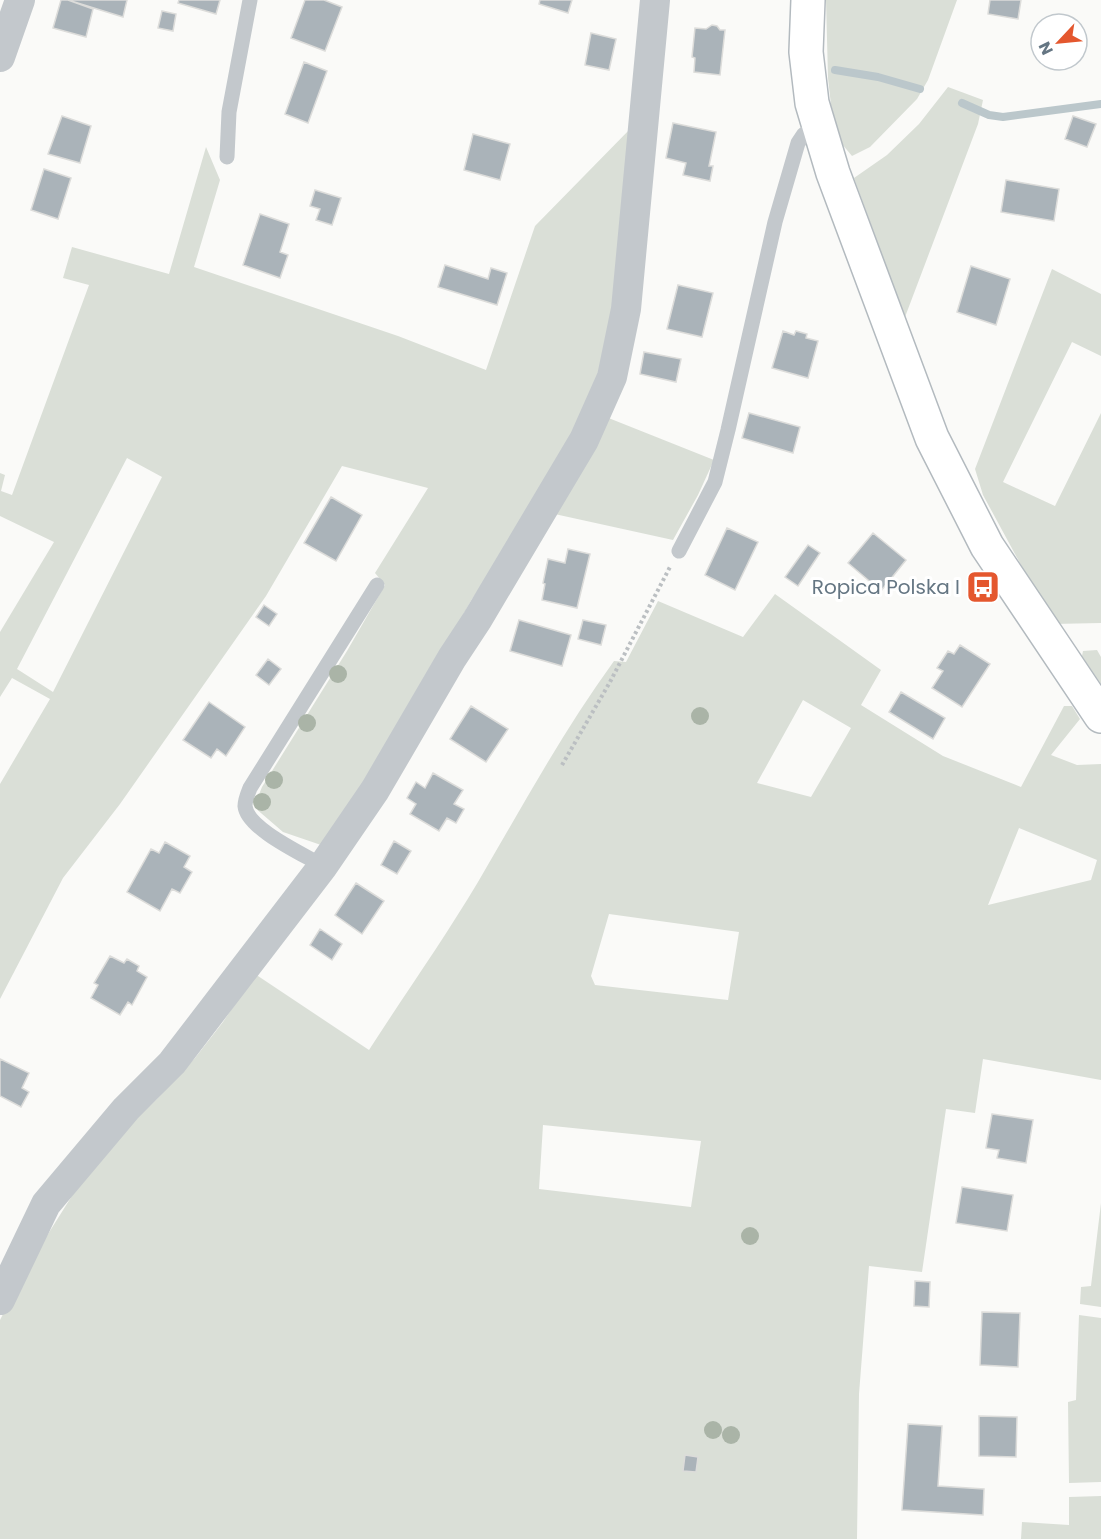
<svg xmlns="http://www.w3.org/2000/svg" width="1101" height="1539" font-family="Poppins,sans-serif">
  <rect width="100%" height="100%" fill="#fafaf8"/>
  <path fill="#dadfd7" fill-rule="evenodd" d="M826 0H957L928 80 917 99 870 147 852 156 842 144 831 105 828 78Z
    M948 87 983 100 978 124 905 317 854 178 887 155 919 124Z
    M632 127 612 331 595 391 506 551 472 599 383 758 321 845 283 832 254 807 262 787 347 651 385 585 375 573 428 488 342 466 266 596 120 804 63 878 0 999V784L50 699 12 678 0 697V632L54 542 0 516V473L5 475 1 491 12 495 89 285 63 278 72 247 169 274 206 147 220 180 194 267 398 336 486 370 535 226ZM127 458 162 477 53 692 17 669Z
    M1052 269 1101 294V356L1072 342 1003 482 1055 506 1101 413V623L1053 624 983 495 975 469Z
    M606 417 714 460 698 495 673 540 550 513Z
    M775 594 881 670 861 705 943 756 1021 787 1064 706H1072L1080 719 1051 755 1077 765 1101 764V1080L983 1059 975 1113 946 1109 922 1272 869 1266 859 1394 857 1539H0V1320L26 1269 87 1172 115 1139 157 1099 195 1058 223 1022 255 974 369 1050C405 994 444 939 478 882 522 807 563 731 614 661L626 662 658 601 743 637ZM803 700 851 728 811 797 757 783ZM1019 828 1097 860 1091 880 988 905ZM609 914 739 932 728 1000 595 985 591 976ZM543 1125 701 1141 691 1207 539 1189Z
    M1097 650 1101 657V684L1082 656 1083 651Z
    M1101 1203V1307L1080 1304 1081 1287 1091 1286Z
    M1079 1315 1101 1318V1482L1069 1483 1068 1402 1076 1400Z
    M1101 1496V1539H1021L1022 1522 1069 1525V1497Z"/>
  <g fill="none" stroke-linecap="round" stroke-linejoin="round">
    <path stroke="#bbc7cb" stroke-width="8" d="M835 70 878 77 920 89
      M962 103 989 115 1003 117 1101 104"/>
  </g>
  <path fill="#aab3b9" stroke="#dcdcda" stroke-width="1.5" d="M61 0H68L93 9 86 37 53 28Z
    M68 0H127L123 17Z
    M179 0H220L216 14 178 3Z
    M305 0H324L342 7 325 51 291 38Z
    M540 0H572L568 13 539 4Z
    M990 0H1021L1018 19 988 14Z
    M162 11 176 14 173 31 158 28Z
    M712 25 717 26 720 30H725L720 75 694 72 695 58 692 57 695 28 706 29Z
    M591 33 616 39 609 70 585 65Z
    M304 62 327 71 308 123 285 114Z
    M62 116 91 126 80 163 48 154Z
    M1073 116 1096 124 1087 147 1065 139Z
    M673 123 716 132 709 166H713L710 181 683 175 686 163 666 158Z
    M473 134 510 144 500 180 464 170Z
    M44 169 71 178 58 219 31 210Z
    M1006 180 1059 189 1054 221 1001 212Z
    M315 190 341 198 332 225 316 220 320 209 310 206Z
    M260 214 289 224 280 252 288 255 280 278 243 265Z
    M445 265 488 279 491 268 507 273 497 305 438 287Z
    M971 266 1010 279 996 325 957 312Z
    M678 285 713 293 702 337 667 329Z
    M783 331 794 335 796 331 807 334 806 338 818 341 808 378 772 368Z
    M644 352 681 359 676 382 640 374Z
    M749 413 800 427 793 453 742 438Z
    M331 497 362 515 336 561 304 543Z
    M727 528 758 542 735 590 705 575Z
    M873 533 906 560 881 591 848 563Z
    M808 545 820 553 798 586 785 577Z
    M568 549 590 554 577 608 542 600 545 584 543 583 548 559 565 563Z
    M264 605 277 614 269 626 256 617Z
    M519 620 571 635 562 666 510 651Z
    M583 620 606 625 601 645 578 639Z
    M960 645 990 664 962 707 932 688 943 671 937 668 948 651 954 654Z
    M268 659 281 669 269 685 256 675Z
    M901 692 945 718 933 739 889 712Z
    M209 702 245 727 226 756 217 749 211 758 183 740Z
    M471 706 508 729 486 762 450 739Z
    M433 773 463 790 454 804 464 809 456 823 447 818 439 831 410 814 416 804 407 798 416 782 425 788Z
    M394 841 411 851 397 874 381 865Z
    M165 842 190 856 184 867 192 872 180 893 172 889 160 911 127 892 151 849 159 853Z
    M356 883 384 901 362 934 335 915Z
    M320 929 342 944 332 960 310 945Z
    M110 956 124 963 127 959 139 966 137 971 147 977 132 1005 128 1002 120 1015 91 998 98 985 94 983Z
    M0 1059 29 1073 22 1088 29 1092 21 1107 0 1096Z
    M992 1114 1033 1120 1026 1163 997 1158 999 1150 986 1148Z
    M962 1187 1013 1195 1007 1231 956 1223Z
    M915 1281 930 1282 929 1307 914 1306Z
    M982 1312 1020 1313 1018 1367 980 1365Z
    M979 1416 1017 1417 1016 1457 979 1456Z
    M908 1424 942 1426 938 1486 984 1489 983 1515 902 1510Z
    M685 1455 698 1457 696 1472 683 1471Z"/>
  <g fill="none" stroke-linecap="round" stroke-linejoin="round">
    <g stroke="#b3babf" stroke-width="36">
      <path id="secondary" d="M808 0 806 52 812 103 833 173 932 438 987 546 1101 716"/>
    </g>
    <path stroke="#bbbfc2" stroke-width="4" stroke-dasharray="3 3" stroke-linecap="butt" d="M562 765 610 682 670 567"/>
    <path stroke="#c3c8cc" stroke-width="15" d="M227 157 229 112 250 0
      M679 551 715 482 728 430 775 222 798 143 804 134 819 129
      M323 866C305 855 247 829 245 806 245 800 248 793 250 788L377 585"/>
    <path stroke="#c3c8cc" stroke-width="30" d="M0 57 20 0
      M0 1300 46 1204 126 1109 172 1063 323 866 375 790 452 658 477 620 584 440 612 377 626 309 655 0"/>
    <use href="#secondary" stroke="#fff" stroke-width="33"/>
  </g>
  <g fill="#aab4a7">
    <circle cx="338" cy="674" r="9"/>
    <circle cx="700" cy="716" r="9"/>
    <circle cx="307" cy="723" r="9"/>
    <circle cx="274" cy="780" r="9"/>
    <circle cx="262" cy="802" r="9"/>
    <circle cx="750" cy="1236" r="9"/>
    <circle cx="713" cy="1430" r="9"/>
    <circle cx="731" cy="1435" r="9"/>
  </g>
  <defs>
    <g id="bus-square" transform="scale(1.725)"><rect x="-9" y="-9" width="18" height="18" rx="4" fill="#e4572e" stroke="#fff"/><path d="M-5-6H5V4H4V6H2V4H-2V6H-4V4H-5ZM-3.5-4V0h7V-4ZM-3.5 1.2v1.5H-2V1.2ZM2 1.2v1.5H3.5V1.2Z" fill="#fff"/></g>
  </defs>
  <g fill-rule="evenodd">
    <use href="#bus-square" x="983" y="587"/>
  </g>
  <g text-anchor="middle" stroke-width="6" stroke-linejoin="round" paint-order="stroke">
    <g font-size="20" fill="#657683" stroke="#fff" text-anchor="end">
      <text x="960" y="594">Ropica Polska I</text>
    </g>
  </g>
  <g transform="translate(1059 42) rotate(244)"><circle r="28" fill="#ffffff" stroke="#c1c8cd" stroke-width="1.5"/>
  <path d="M0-4.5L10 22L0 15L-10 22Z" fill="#e4572e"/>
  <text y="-9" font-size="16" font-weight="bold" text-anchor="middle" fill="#657683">N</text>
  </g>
</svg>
